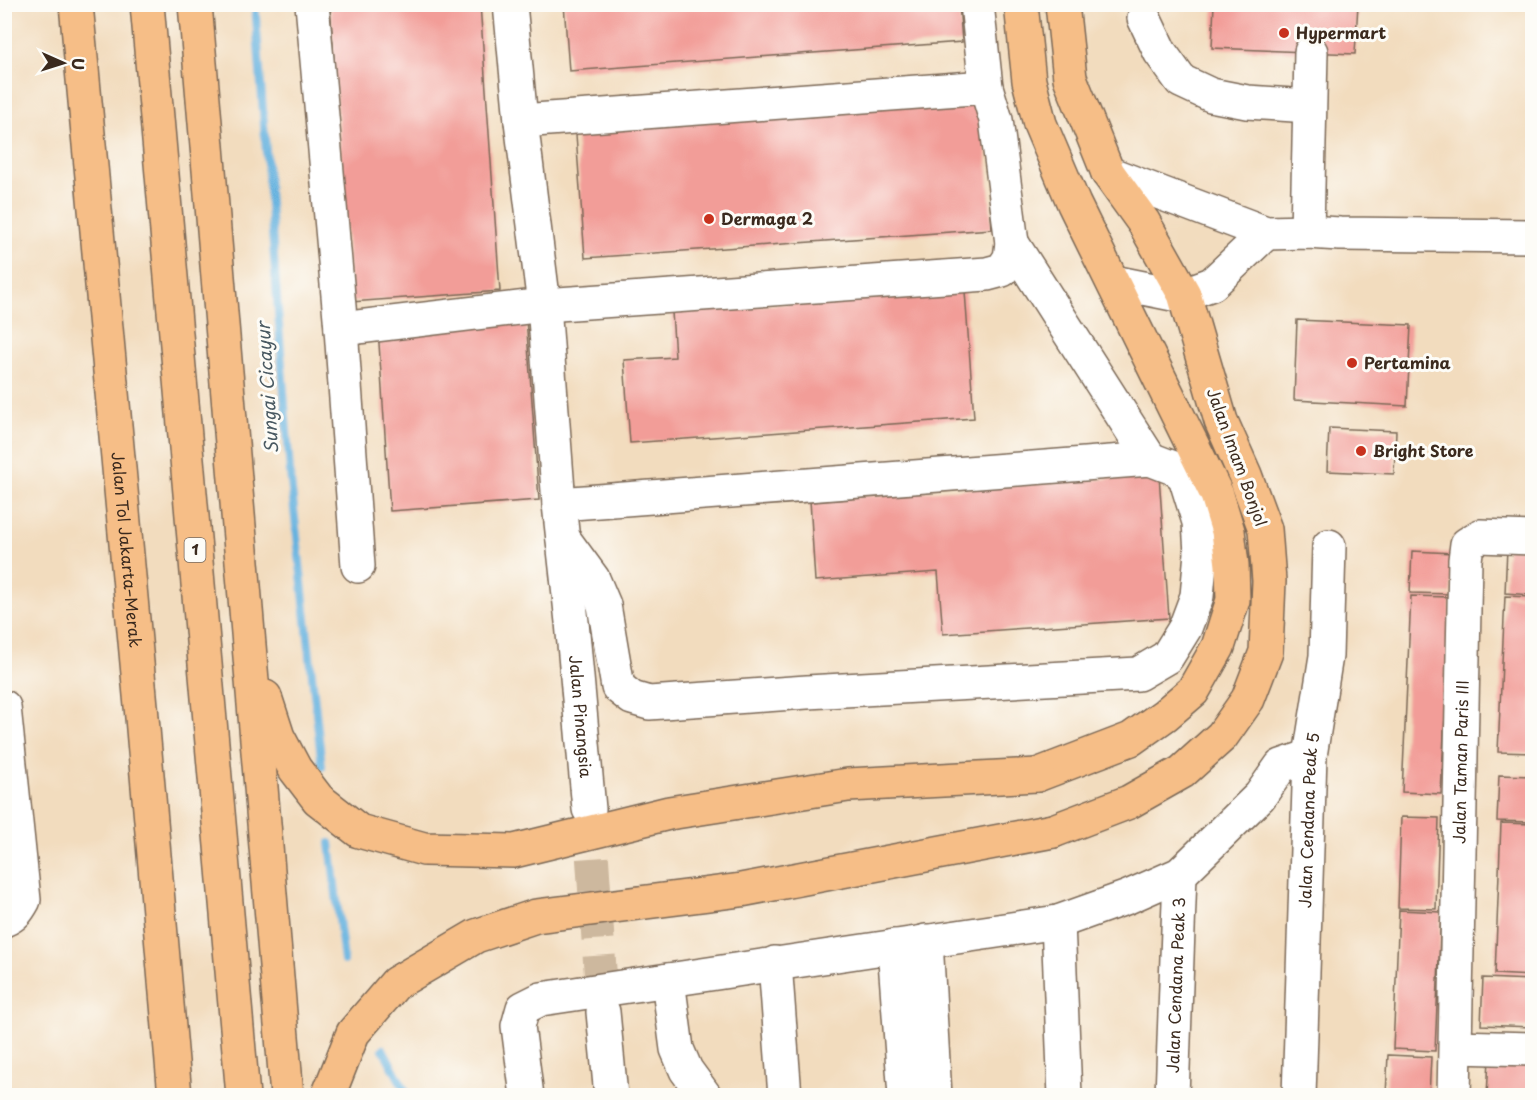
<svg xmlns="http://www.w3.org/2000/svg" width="1537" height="1100" font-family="'Playpen Sans',sans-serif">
  <rect width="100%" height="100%" fill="#fdfcf7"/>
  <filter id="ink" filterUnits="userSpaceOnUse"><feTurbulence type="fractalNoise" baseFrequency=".0167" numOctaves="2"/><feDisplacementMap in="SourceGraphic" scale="12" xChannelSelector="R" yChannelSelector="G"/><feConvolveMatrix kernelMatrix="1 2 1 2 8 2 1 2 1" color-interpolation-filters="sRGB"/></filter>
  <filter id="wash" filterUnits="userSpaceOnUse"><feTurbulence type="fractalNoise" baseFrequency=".008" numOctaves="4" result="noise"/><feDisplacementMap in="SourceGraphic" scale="24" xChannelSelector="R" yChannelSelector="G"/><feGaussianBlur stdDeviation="1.35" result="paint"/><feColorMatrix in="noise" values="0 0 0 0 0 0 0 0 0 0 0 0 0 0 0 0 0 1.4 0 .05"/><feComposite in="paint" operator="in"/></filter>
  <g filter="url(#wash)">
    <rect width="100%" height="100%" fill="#f2dcbe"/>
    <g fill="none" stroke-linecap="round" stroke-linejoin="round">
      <path stroke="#66b2df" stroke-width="8" d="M255 4 290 472 322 767
        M330 843 344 961
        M383 1049 408 1096"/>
    </g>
    <g id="blocks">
      <path fill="#f29d98" d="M330 4H480L500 291 351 302Z
        M564 4H959L962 42 569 71Z
        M1214 4H1358L1355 54 1212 48Z
        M982 91 992 229 585 258 575 121Z
        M965 291 974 418 630 443 624 360 675 357 672 312Z
        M526 318 539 500 390 511 378 328Z
        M1297 320 1411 325 1407 406 1294 400Z
        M1329 428 1396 431 1394 474 1327 471Z
        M1159 475 1169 618 943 634 938 572 815 581 810 500Z
        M1507 548 1532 549V595L1505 593Z
        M1412 551 1453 553 1451 594 1410 593Z
        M1411 596 1451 597 1441 794 1402 792Z
        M1505 596 1532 597V753L1498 752Z
        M1499 775 1532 776V822L1497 821Z
        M1401 817 1439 818 1436 909 1398 908Z
        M1501 823 1532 824V976L1495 974Z
        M1399 910 1441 912 1435 1051 1393 1049Z
        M1483 978 1532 980V1027L1481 1025Z
        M1388 1055 1431 1057 1429 1096H1386Z
        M1489 1059 1531 1062 1529 1096H1487Z"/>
    </g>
  </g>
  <g filter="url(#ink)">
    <use href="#blocks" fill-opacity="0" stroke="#7b6856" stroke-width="1.5"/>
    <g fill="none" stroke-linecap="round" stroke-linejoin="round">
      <path stroke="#cdb89e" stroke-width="33" stroke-dasharray="33 16" stroke-linecap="butt" d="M589 809 603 1012"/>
      <g stroke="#7b6856" stroke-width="36">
        <g id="minor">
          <path d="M312 4 341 329 358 566"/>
          <path id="s1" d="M510 4 521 121 544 305 559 504 572 622 589 809"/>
          <path d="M1144 18 1160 52 1181 81 1211 95 1247 102 1309 106"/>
          <path d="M521 121 986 87"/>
          <path d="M1108 173 1266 233 1307 232 1340 234 1532 236"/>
          <path d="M1307 232 1311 52"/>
          <path d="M1012 243 1150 459"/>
          <path d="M1113 282 1173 294H1184L1212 284 1266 233"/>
          <path d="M341 329 544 305 987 274 1002 270 1010 258 1012 243 996 120 986 87 977 4"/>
          <path d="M559 504 1150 459 1176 469 1185 477 1199 522 1201 553 1197 596 1185 628 1167 657 1138 674 807 692 649 703 632 698 618 687 604 605 593 579 563 538"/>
          <path d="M4 707 24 900C19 909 15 916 4 920"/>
          <path d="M1058 922 1065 1096"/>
          <path d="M926 941 935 1096"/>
          <path d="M894 946 905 1096"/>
          <path d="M775 963 785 1096"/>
          <path d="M668 980 677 1049 686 1070 705 1096"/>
          <path d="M603 1012 611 1096"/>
          <path d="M1456 1047 1532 1049"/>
          <path d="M527 1096 518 1026 523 1008 541 999 1058 922 1128 897 1180 874 1260 796 1281 766 1310 756"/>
          <path id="s2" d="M1172 1096 1180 874"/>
          <path id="s3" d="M1299 1096 1310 756 1326 656 1329 546"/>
          <path id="s4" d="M1454 1096 1465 560 1467 544 1480 536 1532 538"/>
        </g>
      </g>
      <g stroke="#7b6856" stroke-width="36">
        <path id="major" d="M1021 4 1029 81 1040 124 1074 204 1217 495 1228 531 1232 565 1233 600 1218 647 1193 691 1165 715 1131 739 1037 775
          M1053 831 1129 802 1182 772 1222 736 1248 699 1266 652 1269 581 1265 529 1245 475 1221 421 1184 294 1144 223 1108 173 1070 78 1062 4"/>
      </g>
      <g stroke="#7b6856" stroke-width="36">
        <g id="highway">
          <path id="s5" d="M76 4 141 706 175 1096"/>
          <path d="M147 4 243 1096"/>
          <path d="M195 4 287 1096"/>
          <path d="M265 697 278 737 295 769 318 799 359 831 424 849 514 851 669 813 848 785 1037 775"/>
          <path d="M328 1096 353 1033 396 983 476 936 536 916 741 890 1053 831"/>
        </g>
      </g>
      <use href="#minor" stroke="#fff" stroke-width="33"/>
      <use href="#major" stroke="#f6be87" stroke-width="33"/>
      <use href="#highway" stroke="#f6be87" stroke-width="33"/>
    </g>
  </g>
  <g fill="#c8321e" stroke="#fdfcf7" stroke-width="2">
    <circle cx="1284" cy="33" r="6"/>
    <circle cx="709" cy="219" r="6"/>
    <circle cx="1352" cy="363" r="6"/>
    <circle cx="1361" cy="451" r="6"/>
  </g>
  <g text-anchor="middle" stroke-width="6" stroke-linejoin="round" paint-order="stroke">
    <rect fill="#fdfcf7" stroke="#75695f" stroke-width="1.5" x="184.5" y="538" width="21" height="24" rx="4.5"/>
    <g font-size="15" font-weight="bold" fill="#3b2a1e">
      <text x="195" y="555">1</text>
    </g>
    <g font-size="16" font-weight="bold" fill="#3b2a1e" stroke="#fdfcf7" text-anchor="start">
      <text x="1296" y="39">Hypermart</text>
      <text x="721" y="225">Dermaga 2</text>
      <text x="1364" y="369">Pertamina</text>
      <text x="1373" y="457">Bright Store</text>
    </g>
    <g font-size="16" fill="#3b2a1e" stroke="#fdfcf7">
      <text transform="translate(1237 457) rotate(70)" y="6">Jalan Imam Bonjol</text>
      <text dy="6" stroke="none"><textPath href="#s5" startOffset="548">Jalan Tol Jakarta–Merak</textPath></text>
      <text dy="6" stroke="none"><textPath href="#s1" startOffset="716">Jalan Pinangsia</textPath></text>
      <text dy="6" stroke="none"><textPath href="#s4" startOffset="334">Jalan Taman Paris III</textPath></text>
      <text dy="6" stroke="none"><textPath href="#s3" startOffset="276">Jalan Cendana Peak 5</textPath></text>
      <text dy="6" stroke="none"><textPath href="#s2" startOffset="111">Jalan Cendana Peak 3</textPath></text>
    </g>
    <g font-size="18" font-style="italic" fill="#4a5a62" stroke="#fdfcf7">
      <text transform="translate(268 388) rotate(-94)" y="6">Sungai Cicayur</text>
    </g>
  </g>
  <rect width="1537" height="1100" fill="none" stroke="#fdfcf7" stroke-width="24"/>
  <g transform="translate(63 63) rotate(93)" stroke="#fdfcf7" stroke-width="4.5" paint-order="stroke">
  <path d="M0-4.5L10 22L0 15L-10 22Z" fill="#3b2a1e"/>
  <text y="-9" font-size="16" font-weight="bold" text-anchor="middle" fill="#3b2a1e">U</text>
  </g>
</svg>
